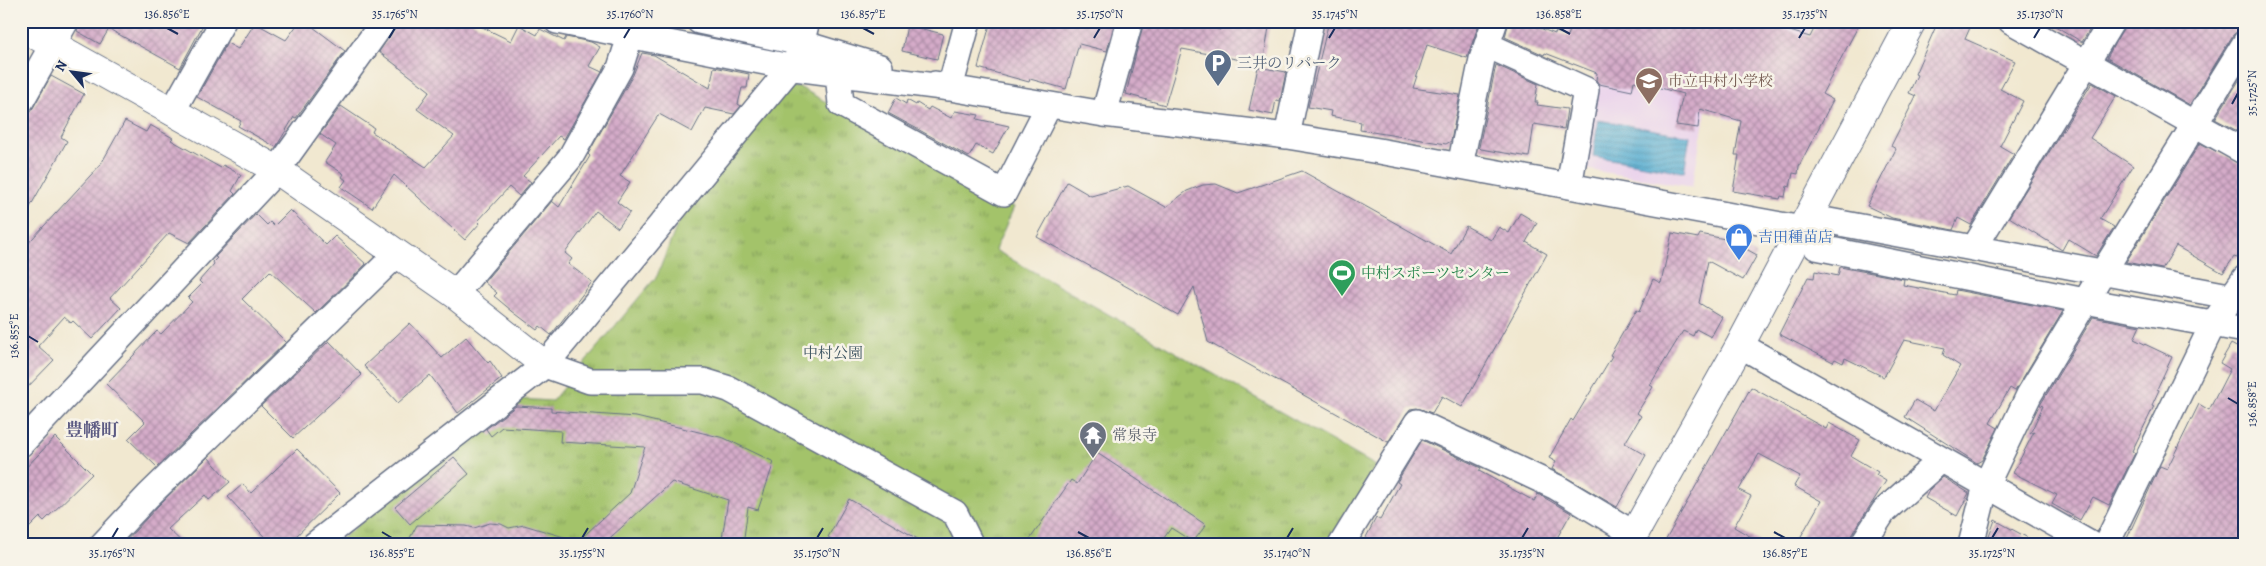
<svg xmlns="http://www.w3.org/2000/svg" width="2266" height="566" font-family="Alegreya,'Noto Serif JP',serif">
  <defs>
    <pattern id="park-tufts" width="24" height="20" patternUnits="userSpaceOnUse" patternTransform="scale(1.25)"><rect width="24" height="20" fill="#a3c36b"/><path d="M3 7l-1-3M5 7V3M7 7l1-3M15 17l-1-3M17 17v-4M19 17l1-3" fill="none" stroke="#849f5b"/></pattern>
    <pattern id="water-rules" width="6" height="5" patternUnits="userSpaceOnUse" patternTransform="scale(1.25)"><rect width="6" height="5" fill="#52abd0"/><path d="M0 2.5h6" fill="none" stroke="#438cac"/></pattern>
    <pattern id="building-cross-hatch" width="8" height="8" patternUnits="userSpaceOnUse" patternTransform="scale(1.25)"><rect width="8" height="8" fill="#d5acc9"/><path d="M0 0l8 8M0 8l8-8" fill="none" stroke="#ac8ca6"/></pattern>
  </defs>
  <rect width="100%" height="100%" fill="#f7f3e8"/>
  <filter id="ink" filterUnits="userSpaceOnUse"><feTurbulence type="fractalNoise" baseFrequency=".02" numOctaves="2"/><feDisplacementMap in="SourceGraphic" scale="10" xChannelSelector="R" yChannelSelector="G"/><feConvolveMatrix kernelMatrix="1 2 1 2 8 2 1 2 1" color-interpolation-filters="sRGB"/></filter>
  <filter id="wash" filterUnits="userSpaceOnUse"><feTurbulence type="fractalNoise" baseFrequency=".0096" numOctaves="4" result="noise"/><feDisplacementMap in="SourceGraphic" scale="20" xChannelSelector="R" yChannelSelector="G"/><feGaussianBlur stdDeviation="1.12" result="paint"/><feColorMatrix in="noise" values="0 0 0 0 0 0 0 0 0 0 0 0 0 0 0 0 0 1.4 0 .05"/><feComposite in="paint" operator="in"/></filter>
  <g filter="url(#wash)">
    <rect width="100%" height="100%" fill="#f1e8d0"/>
    <path fill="#ead1ec" d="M1538 21H1814L1803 46 1779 131 1724 118 1730 93 1710 88 1692 187 1579 168 1601 45Z"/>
    <path fill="url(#park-tufts)" stroke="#5f7964" d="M789 86 801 88 1014 207 995 250 1376 466 1332 545H333L517 399 552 401 657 276 679 220Z"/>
    <path fill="url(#water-rules)" stroke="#366d97" d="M1598 120 1690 136 1684 172 1593 156Z"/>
    <g id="blocks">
      <path fill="url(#building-cross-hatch)" d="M80 21H205L180 68 109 29 100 44 77 31Z
        M300 21H305L345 51 296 118 294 117 276 147 238 126 241 121 197 97 227 43 238 49 255 23 286 40Z
        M399 21H470L511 41 519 25 537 35 540 29 564 41 566 37 591 42 600 47 589 66 602 72 564 139 559 136 523 176 531 182 519 196 509 187 478 221 480 223 465 240 394 175 372 208 341 187 346 180 342 177 344 174 325 162 336 145 320 134 341 106 374 128 372 132 426 167 454 136 417 109 430 91 379 52Z
        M991 21H1115L1107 51 1079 44 1066 89 1030 79 1029 82 978 68Z
        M1144 21H1190L1220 30 1222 21H1270L1263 64 1182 49 1165 105 1126 94Z
        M1329 21H1480L1467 58 1427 45 1413 88 1460 95 1451 141 1446 144 1360 130 1361 122 1330 116 1331 111 1308 107Z
        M1509 21H1522L1555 34V32L1568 36 1573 21H1756L1810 37 1818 21H1861L1822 94 1833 100 1799 166 1798 174 1793 173 1790 187 1787 186 1785 197 1781 196 1780 199 1733 191 1739 155H1735L1741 121 1700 109 1698 128 1676 125 1683 94 1634 81 1632 91 1599 84 1596 80 1597 73 1545 53 1544 55 1505 37Z
        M1943 21H1973L1965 39 2015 61 2000 89 2023 101 2000 146 2014 154 1971 225 1958 218 1953 230 1892 218 1867 206 1896 149 1891 146 1916 96 1909 93 1917 75 1915 74 1936 26 1940 28Z
        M2047 21H2095L2082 42Z
        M2126 21H2245V29L2238 31 2233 35 2190 105 2107 58Z
        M907 25 943 34 937 59 902 51Z
        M642 53 654 55 710 88 714 67 749 74 747 88H742L738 104 741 106 734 114 705 108 692 132 659 114 620 176 630 182 617 202 630 212 618 228 596 211 565 253 572 259 568 264 592 282 551 335 540 326 537 330 512 311 494 296 497 293 484 282 552 201 559 207 590 156 588 154 633 75Z
        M1496 65 1538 84 1535 102H1538L1537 105 1567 109 1564 129 1534 124 1529 157 1481 149 1479 147Z
        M1258 67 1286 72 1280 101 1276 100 1273 115 1249 110Z
        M2245 71V135L2215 119Z
        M51 76 84 94 61 137 67 141 21 223V115L28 114 33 108Z
        M2092 83 2116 96 2090 138 2133 166 2100 219 2114 227 2096 256 2068 239 2062 250 2009 217Z
        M896 98 906 104 907 100 916 105 917 103 928 110 930 107 951 118 955 111 979 115 977 119 1009 126 993 154 976 145 969 157 888 113Z
        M125 121 146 132 150 125 173 138 171 140 221 168 223 165 241 175 232 191 235 194 189 243 169 233 110 298 121 308 92 339 73 321 71 323 64 317 38 346 54 360 21 394V251L101 164Z
        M2200 143 2245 166V244L2237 258 2234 257 2223 273 2176 246 2162 269 2126 262Z
        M1302 171 1451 254 1466 226 1491 240 1499 227 1509 233 1520 213 1537 223 1526 242 1547 254 1462 407 1442 396 1432 413 1417 408 1410 409 1388 442 1208 342 1194 287 1178 315 1037 237 1067 182 1091 196 1128 186 1166 207 1187 191 1203 185 1216 184 1238 193Z
        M290 210 326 245 335 236 366 264 316 313 270 271 242 299 286 342 157 467 128 439 145 422 106 384 157 331 161 334 192 302 188 298 202 284 199 281 214 264 213 262 217 258 215 257 256 214 267 225 270 222 274 226Z
        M1672 233 1698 238 1700 234 1730 240 1757 255 1743 280 1708 261 1699 303 1722 317 1711 337 1696 329 1693 336 1683 331 1650 385 1653 387 1637 413 1641 416 1625 443 1646 455 1617 507 1552 469 1556 462 1549 458 1571 419 1573 421 1612 356 1610 355 1636 310 1639 312 1653 279 1661 283Z
        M1840 267 1904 279 1903 285 1955 295 1956 290 2063 311 2015 391 2010 388 1990 423 1998 428 1982 460 1977 463 1905 417 1915 400 1934 411 1960 366 1943 355 1945 348 1904 340 1884 377 1845 358 1843 363 1835 359 1833 362 1779 334 1808 277 1814 278 1815 271 1838 276Z
        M2093 317 2140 326 2134 339 2172 357 2157 389 2159 390 2152 405 2154 406 2132 451 2135 453 2109 505 2093 497 2080 520 2052 504 2057 495 2013 473 2034 432 2030 434 2043 406 2040 405 2042 402Z
        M410 323 442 358 466 337 488 363 490 361 502 378 458 413 430 375 398 403 364 366Z
        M329 341 362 375 293 438 261 406Z
        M2231 344 2240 349 2245 344V534L2238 545H2124L2160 466 2167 469 2199 404 2209 410 2230 369 2220 363Z
        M1751 387 1826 429 1829 423 1860 440 1851 456 1878 472 1876 475 1886 481 1850 537 1848 545H1796L1821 501 1794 486 1800 476 1759 454 1739 490 1751 496 1734 527 1765 545H1663Z
        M516 406 551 408V411L636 417 724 438 774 462 758 510 748 507 743 545H721L728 500 672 482 602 545H574L630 493 645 447 560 442 561 431 502 427 491 436 486 429Z
        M55 437 92 474 44 521 40 517 21 536V473Z
        M1422 440 1481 468 1479 471 1534 501 1538 494 1571 513 1553 545H1362L1376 518 1380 520 1400 484 1397 482Z
        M297 449 340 493 287 545H272L228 497 243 484 251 493Z
        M1097 453 1206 525 1193 542 1171 528 1159 545H1026L1071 480 1077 484Z
        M208 457 230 482 209 500 205 495 168 529 185 545H126L124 543 158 506Z
        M454 457 469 474 410 524 395 507Z
        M1943 477 1969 493 1957 516 1925 498 1930 489Z
        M849 499 928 545H841L828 537Z
        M1995 520 2041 545H1986Z
        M490 523 501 524 509 528 524 525 574 540 573 545H406L417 525 466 526 474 528Z"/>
    </g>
  </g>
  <g filter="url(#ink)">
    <use href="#blocks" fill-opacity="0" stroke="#667086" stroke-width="1"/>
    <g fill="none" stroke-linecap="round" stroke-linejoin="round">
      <g stroke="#667086" stroke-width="28">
        <path id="street" d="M557 21 795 68 950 88 1104 114 1287 136 1379 151 1802 229 1816 247 2085 301 2245 330
          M699 21 801 43 880 67
          M2011 21 2245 152
          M1487 45 1586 90 1569 186
          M797 58 807 21
          M838 73 841 104 1004 193 1049 105
          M935 84 950 88 968 21
          M21 101 66 21
          M172 112 223 21
          M1104 114 1130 21
          M1287 136 1311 21
          M1460 166 1482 59 1495 21
          M1802 229 1829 221 2245 299
          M1974 248 2112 21
          M455 294 570 158 620 68 635 21
          M1740 345 2092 545
          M545 365 590 381H703L729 389 955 513 971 545
          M21 444 277 170 384 21
          M102 545 148 496 397 254
          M314 545 545 365 791 67
          M1341 545 1417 422 1556 487 1634 534
          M1862 545 1884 511 1941 460
          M1971 545 1986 485 2029 395 2103 272 2245 43
          M2106 545 2213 324 2245 278"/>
      </g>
      <g stroke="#667086" stroke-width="30">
        <path id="secondary" d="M21 27 277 170 455 294 545 365
          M1628 545 1740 345 1912 21"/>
      </g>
      <use href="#street" stroke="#fff" stroke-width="25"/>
      <use href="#secondary" stroke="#fff" stroke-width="28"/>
    </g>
  </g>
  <path fill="none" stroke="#1b2f5e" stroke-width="2" d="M167 28 178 34M863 28 874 34M1559 28 1570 34M389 38 395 28M624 38 630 28M1094 38 1100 28M1329 38 1335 28M1799 38 1805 28M2034 38 2040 28M2232 104 2238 93M28 336 38 342M2228 398 2238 404M382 532 392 538M1078 532 1089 538M1774 532 1785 538M112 538 118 528M582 538 588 528M817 538 823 528M1287 538 1293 528M1522 538 1528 528M1992 538 1998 528"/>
  <defs>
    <g id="parking-pin" transform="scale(1.4375)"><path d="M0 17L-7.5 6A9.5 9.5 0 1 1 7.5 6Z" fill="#5c6f8a" stroke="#f7f3e8"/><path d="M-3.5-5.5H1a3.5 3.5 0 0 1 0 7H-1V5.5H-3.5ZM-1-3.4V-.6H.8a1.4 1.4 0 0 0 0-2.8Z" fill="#fff"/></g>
    <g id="school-pin" transform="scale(1.4375)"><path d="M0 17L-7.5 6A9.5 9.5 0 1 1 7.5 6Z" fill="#8d6e63" stroke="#f7f3e8"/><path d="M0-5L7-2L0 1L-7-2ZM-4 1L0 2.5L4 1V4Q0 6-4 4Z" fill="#fff"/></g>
    <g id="shop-pin" transform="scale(1.4375)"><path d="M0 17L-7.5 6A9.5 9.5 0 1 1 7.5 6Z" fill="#3f7fe0" stroke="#f7f3e8"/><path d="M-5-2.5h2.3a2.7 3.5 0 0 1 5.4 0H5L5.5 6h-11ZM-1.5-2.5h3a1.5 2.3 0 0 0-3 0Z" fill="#fff"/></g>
    <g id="stadium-pin" transform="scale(1.4375)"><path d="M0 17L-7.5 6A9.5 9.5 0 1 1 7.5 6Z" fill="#2e9e5b" stroke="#f7f3e8"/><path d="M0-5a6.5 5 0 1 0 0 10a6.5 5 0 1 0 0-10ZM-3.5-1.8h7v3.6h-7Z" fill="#fff"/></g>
    <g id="temple-pin" transform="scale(1.4375)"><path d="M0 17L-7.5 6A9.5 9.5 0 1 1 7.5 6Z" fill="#6b7280" stroke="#f7f3e8"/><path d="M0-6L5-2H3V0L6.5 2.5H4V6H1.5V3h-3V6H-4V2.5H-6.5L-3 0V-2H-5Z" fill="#fff"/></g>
  </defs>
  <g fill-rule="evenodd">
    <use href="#parking-pin" x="1218" y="63"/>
    <use href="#school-pin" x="1649" y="81"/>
    <use href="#shop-pin" x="1739" y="237"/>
    <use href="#stadium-pin" x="1342" y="273"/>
    <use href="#temple-pin" x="1093" y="435"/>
  </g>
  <g text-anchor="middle" stroke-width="5" stroke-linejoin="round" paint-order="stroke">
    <g font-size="15" fill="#4e5e75" stroke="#f7f3e8" text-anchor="start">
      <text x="1237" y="68">三井のリパーク</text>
    </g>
    <g font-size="15" fill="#785e54" stroke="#f7f3e8" text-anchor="start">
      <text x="1668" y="86">市立中村小学校</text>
    </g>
    <g font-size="15" fill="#366cbe" stroke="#f7f3e8" text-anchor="start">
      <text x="1758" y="242">吉田種苗店</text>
    </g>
    <g font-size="15" fill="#27864d" stroke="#f7f3e8" text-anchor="start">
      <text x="1361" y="278">中村スポーツセンター</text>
    </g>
    <g font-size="15" fill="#3d5461" stroke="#f7f3e8">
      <text x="833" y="358">中村公園</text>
    </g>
    <g font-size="15" fill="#5b616d" stroke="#f7f3e8" text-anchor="start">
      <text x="1112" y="440">常泉寺</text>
    </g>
    <g font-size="18" font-weight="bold" fill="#5c5b83" stroke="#f7f3e8">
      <text x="92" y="436">豊幡町</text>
    </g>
  </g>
  <rect width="2266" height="566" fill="none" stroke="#f7f3e8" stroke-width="55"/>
  <g transform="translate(72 72) rotate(299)" stroke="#f7f3e8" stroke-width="4" paint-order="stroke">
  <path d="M0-4L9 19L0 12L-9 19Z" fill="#1b2f5e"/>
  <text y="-8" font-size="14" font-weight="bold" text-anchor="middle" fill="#1b2f5e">N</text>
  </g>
  <rect x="28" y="28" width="2210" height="510" fill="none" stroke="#1b2f5e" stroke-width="2"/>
  <g font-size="12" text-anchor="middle" fill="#1b2f5e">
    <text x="167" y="18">136.856°E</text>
    <text x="395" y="18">35.1765°N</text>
    <text x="630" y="18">35.1760°N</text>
    <text x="863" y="18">136.857°E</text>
    <text x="1100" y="18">35.1750°N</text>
    <text x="1335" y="18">35.1745°N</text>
    <text x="1559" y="18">136.858°E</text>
    <text x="1805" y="18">35.1735°N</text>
    <text x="2040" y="18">35.1730°N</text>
    <text transform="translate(2252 93) rotate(-90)" y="4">35.1725°N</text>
    <text transform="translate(14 336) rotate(-90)" y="4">136.855°E</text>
    <text transform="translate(2252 404) rotate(-90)" y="4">136.858°E</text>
    <text x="112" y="557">35.1765°N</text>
    <text x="392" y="557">136.855°E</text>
    <text x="582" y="557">35.1755°N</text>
    <text x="817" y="557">35.1750°N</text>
    <text x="1089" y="557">136.856°E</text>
    <text x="1287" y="557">35.1740°N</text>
    <text x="1522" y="557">35.1735°N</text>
    <text x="1785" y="557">136.857°E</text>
    <text x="1992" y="557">35.1725°N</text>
  </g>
</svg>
